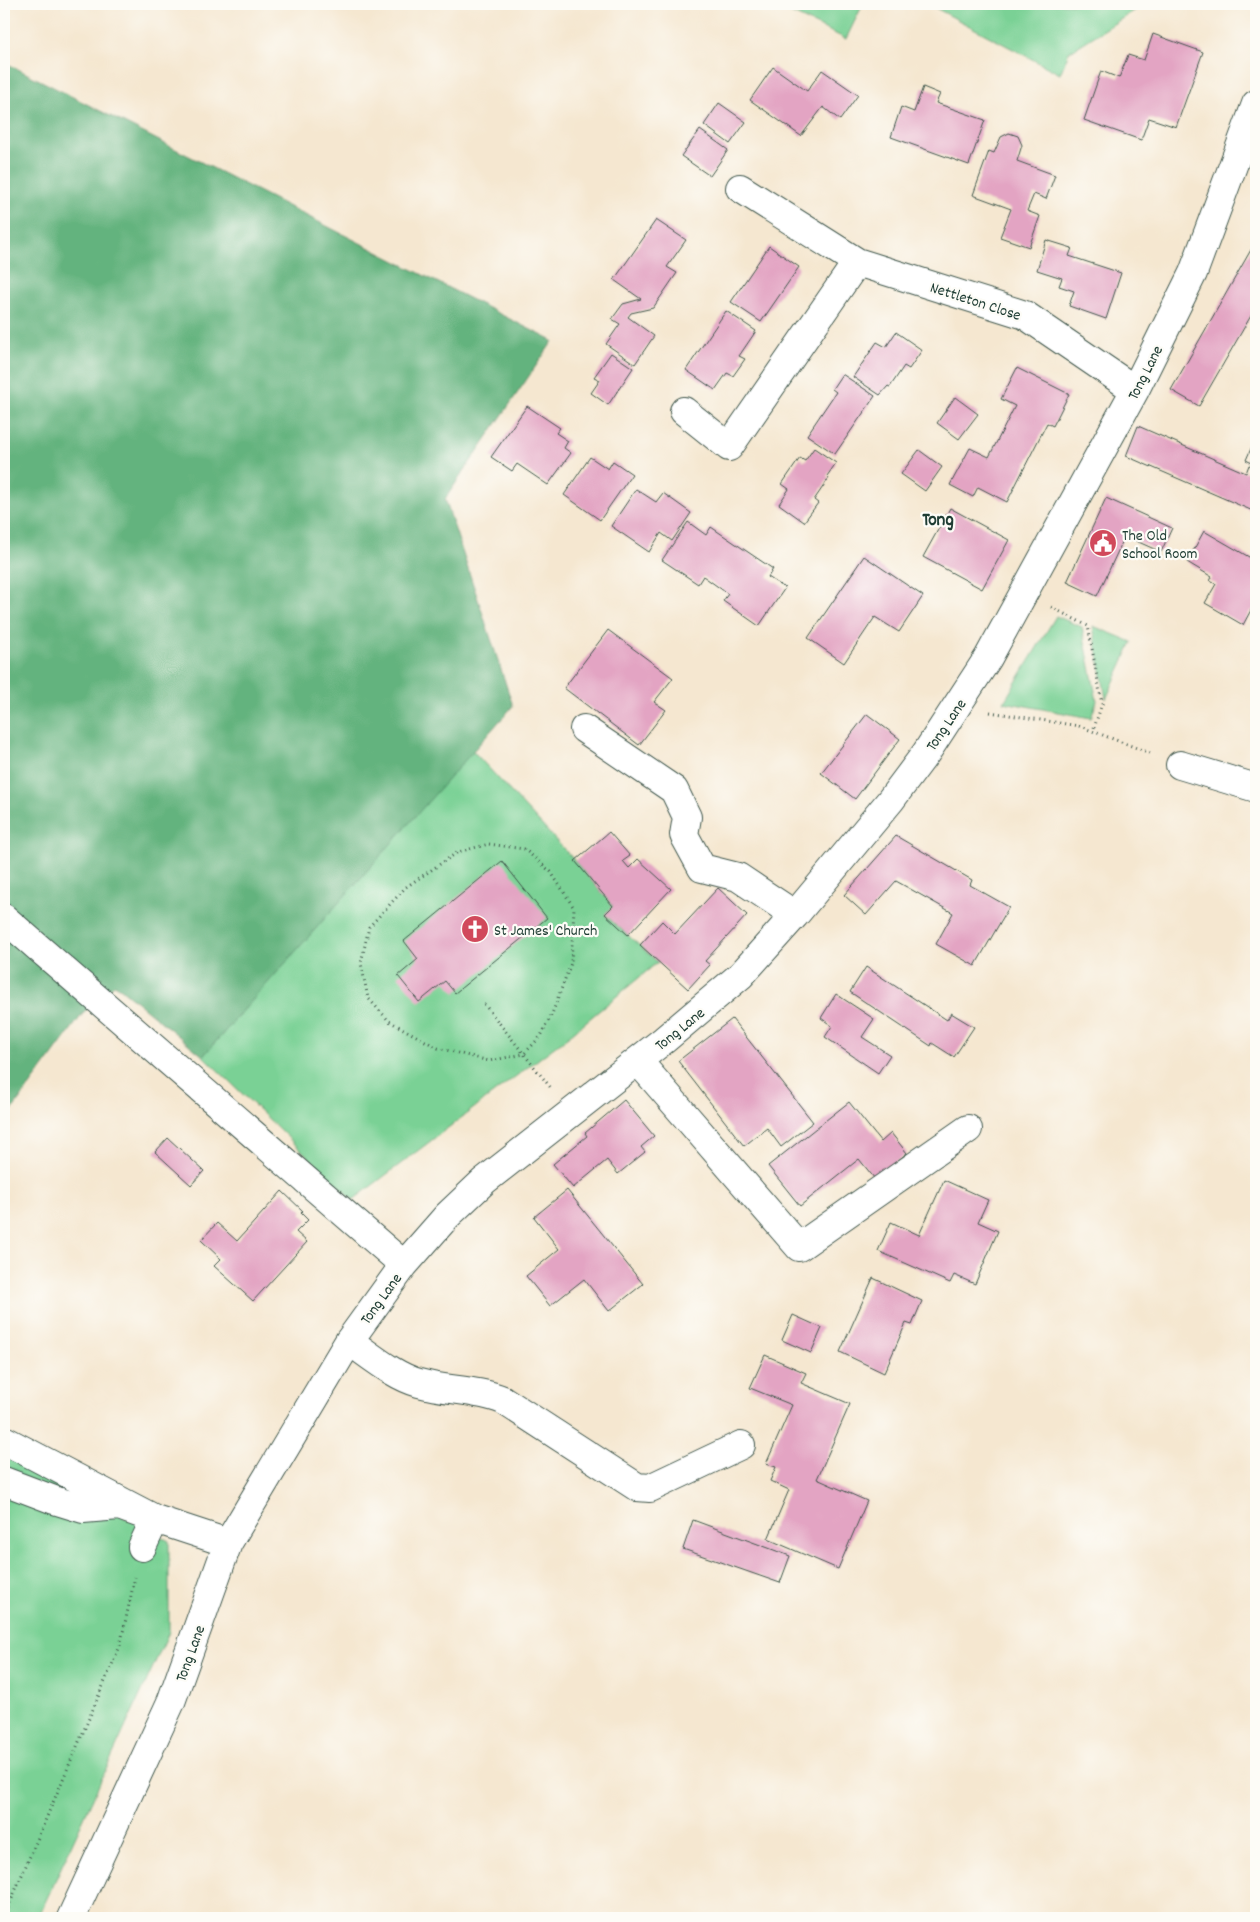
<svg xmlns="http://www.w3.org/2000/svg" width="1260" height="1922" font-family="Dekko,sans-serif">
  <rect width="100%" height="100%" fill="#fdfcf7"/>
  <filter id="ink" filterUnits="userSpaceOnUse"><feTurbulence type="fractalNoise" baseFrequency=".02" numOctaves="2"/><feDisplacementMap in="SourceGraphic" scale="10" xChannelSelector="R" yChannelSelector="G"/><feConvolveMatrix kernelMatrix="1 2 1 2 8 2 1 2 1" color-interpolation-filters="sRGB"/></filter>
  <filter id="wash" filterUnits="userSpaceOnUse"><feTurbulence type="fractalNoise" baseFrequency=".0096" numOctaves="4" result="noise"/><feDisplacementMap in="SourceGraphic" scale="20" xChannelSelector="R" yChannelSelector="G"/><feGaussianBlur stdDeviation="1.12" result="paint"/><feColorMatrix in="noise" values="0 0 0 0 0 0 0 0 0 0 0 0 0 0 0 0 0 1.4 0 .05"/><feComposite in="paint" operator="in"/></filter>
  <g filter="url(#wash)">
    <rect width="100%" height="100%" fill="#f5e7d0"/>
    <path fill="#7ad195" stroke="#4c8764" d="M772 4H863L846 39Z
      M928 4H1145L1069 52 1060 74Z
      M1056 616 1082 627 1097 701 1091 718 1004 702Z
      M1093 626 1132 642 1106 699Z
      M472 750 575 861 613 906 605 915 658 962 565 1039 353 1200 203 1056Z
      M4 1453 169 1541V1632L38 1918H4Z"/>
    <path fill="#63b37e" stroke="#417859" d="M4 62 553 341 445 499 513 706 203 1056 115 984 84 1012 4 1121Z"/>
    <g id="blocks">
      <path fill="#e3a4c3" d="M1153 34 1203 52 1176 127 1149 118 1141 140 1084 120 1101 71 1119 78 1128 55 1144 60Z
        M773 67 807 91 822 70 858 95 840 120 823 107 801 136 750 100Z
        M923 87 940 94 936 103 985 120 969 165 891 137 901 107 914 112Z
        M719 103 746 122 730 144 704 125Z
        M700 130 728 150 710 176 681 156Z
        M1009 133 1018 136 1022 145 1017 161 1055 175 1046 199 1034 194 1027 211 1040 216 1029 247 1000 237 1011 209 973 195 989 151 994 153 1001 137Z
        M656 220 686 240 667 267 677 273 653 308 631 313 628 317 654 336 635 364 606 344 620 324 612 319 623 304 641 299 614 280Z
        M1046 240 1072 248 1069 256 1121 273 1106 319 1069 306 1074 291 1059 286 1062 278 1037 270Z
        M1256 241V307L1199 406 1171 390Z
        M769 246 799 267 761 322 731 302Z
        M726 311 756 331 739 356 745 359 733 376 727 373 715 390 686 370Z
        M896 332 922 350 909 369 904 366 890 387 888 386 880 395 853 377 877 342 886 347Z
        M611 353 633 368 608 405 591 393 600 380 594 377Z
        M1017 368 1069 394 1053 426 1047 423 1007 502 978 487 973 497 950 485 970 448 989 457 1015 406 1001 399Z
        M842 374 875 396 835 454 807 435 836 392 832 389Z
        M955 397 978 414 959 439 937 423Z
        M527 406 560 428 556 433 568 441 564 448 571 453 548 485 517 464 512 471 491 457Z
        M1138 426 1246 473 1249 465 1256 468V504L1253 511 1126 456Z
        M1256 437V465L1246 460Z
        M814 448 836 463 827 476 829 478 814 500 818 503 804 522 779 504 789 489 782 484 800 458 805 461Z
        M919 450 942 467 925 491 901 474Z
        M590 457 608 469 613 461 632 474 600 520 564 495Z
        M636 489 656 502 663 493 691 513 672 541 661 533 649 552 611 526Z
        M1106 498 1172 528 1161 552 1125 536 1097 596 1067 582Z
        M950 508 1009 540 982 589 923 557Z
        M688 522 706 535 711 527 773 569 768 577 785 588 759 626 723 601 728 594 703 576 698 584 662 560Z
        M1204 531 1256 561V613L1251 610 1243 625 1205 603 1216 584 1210 581 1212 577 1187 562Z
        M864 556 923 596 899 632 875 617 844 663 808 638Z
        M608 630 673 678 654 702 666 710 639 745 564 688Z
        M867 714 900 739 855 799 821 773Z
        M609 832 630 856 623 861 629 868 638 859 671 889 628 935 605 914 613 906 575 861Z
        M896 836 972 880 970 885 1009 907 975 966 936 944 953 913 896 881 866 915 844 895Z
        M502 861 547 918 455 993 445 981 419 1002 398 976 418 959 404 941Z
        M718 888 747 915 705 961 710 965 688 989 640 945 662 921 675 934Z
        M866 967 947 1020 951 1013 974 1027 954 1057 932 1043 931 1046 850 992Z
        M836 994 874 1019 862 1037 890 1055 878 1073 825 1037 832 1026 821 1018Z
        M732 1019 813 1122 781 1147 767 1128 744 1146 678 1061Z
        M624 1100 654 1136 641 1147 645 1152 618 1174 607 1160 573 1188 553 1164 587 1136 585 1133Z
        M849 1102 881 1142 891 1133 907 1153 875 1179 859 1159 800 1206 768 1166Z
        M168 1138 204 1171 191 1185 155 1152Z
        M944 1180 988 1200 978 1222 998 1231 975 1284 954 1275 950 1283 878 1251 891 1222 919 1235Z
        M567 1190 643 1284 609 1311 584 1279 550 1306 526 1276 559 1249 534 1217Z
        M282 1191 303 1211 301 1213 308 1220 296 1232 307 1242 253 1301 214 1266 221 1259 201 1240 217 1223 237 1241Z
        M873 1278 922 1301 912 1325 906 1323 884 1373 840 1352Z
        M793 1315 822 1328 811 1353 782 1340Z
        M765 1355 806 1373 801 1383 850 1404 817 1479 867 1501 838 1569 768 1539 789 1490 770 1481 776 1467 766 1464 792 1405 750 1388Z
        M693 1520 790 1556 780 1583 683 1549Z"/>
    </g>
  </g>
  <g filter="url(#ink)">
    <use href="#blocks" fill-opacity="0" stroke="#3f564b" stroke-width="1"/>
    <g fill="none" stroke-linecap="round" stroke-linejoin="round">
      <g stroke="#3f564b" stroke-width="30">
        <path id="minor" d="M740 188 857 262 1025 315 1135 390
          M684 411 729 447 857 262
          M584 729 674 790 687 817 684 835 702 868 738 877 795 915
          M1180 765 1256 788
          M4 918 404 1265
          M638 1061 799 1247 968 1129
          M349 1341C371 1356 394 1376 419 1383 447 1391 476 1389 503 1400L637 1487 650 1488 741 1445
          M4 1440 155 1519 228 1543
          M4 1481 54 1500 83 1509 119 1506 155 1519 142 1547
          M71 1918 171 1702 228 1543 349 1341 404 1265 447 1216 484 1181 664 1040 741 975 795 915 890 801 926 753 988 658 1135 390 1193 273 1256 104"/>
      </g>
      <path stroke="#3f564b" stroke-width="3" stroke-dasharray="1 4" stroke-linecap="butt" d="M1051 607 1088 626 1102 704 1093 731
        M990 712 1079 726 1150 753
        M489 844 524 849 551 872 574 908 571 963 552 1014 541 1036 524 1054 489 1061 438 1048 389 1021 368 998 361 963 369 927 406 887 458 852Z
        M484 1004 551 1088
        M4 1917 120 1646 135 1577"/>
      <use href="#minor" stroke="#fff" stroke-width="28"/>
    </g>
  </g>
  <defs>
    <g id="civic-disc" transform="scale(1.4375)"><circle r="9.5" fill="#d1495b" stroke="#fdfcf7"/><path d="M-.6-6.5H3V-4.5H.6V-3L4-1V1h2V6H-6V1h2V-1L-.6-3ZM-1.2 2.5V6h2.4V2.5Z" fill="#fff"/></g>
    <g id="church-disc" transform="scale(1.4375)"><circle r="9.5" fill="#d1495b" stroke="#fdfcf7"/><path d="M-1.2-6h2.4v3.5h3.3v2.4h-3.3V6h-2.4V-.1h-3.3v-2.4h3.3Z" fill="#fff"/></g>
  </defs>
  <g fill-rule="evenodd">
    <use href="#civic-disc" x="1103" y="543"/>
    <use href="#church-disc" x="475" y="929"/>
  </g>
  <g text-anchor="middle" stroke-width="4.5" stroke-linejoin="round" paint-order="stroke">
    <g font-size="16" fill="#1f3d34" stroke="#fdfcf7">
      <text transform="translate(976 300) rotate(18)" y="6">Nettleton Close</text>
      <text transform="translate(1144 372) rotate(-63)" y="6">Tong Lane</text>
      <text transform="translate(945 724) rotate(-56)" y="6">Tong Lane</text>
      <text transform="translate(679 1028) rotate(-39)" y="6">Tong Lane</text>
      <text transform="translate(380 1298) rotate(-54)" y="6">Tong Lane</text>
      <text transform="translate(189 1653) rotate(-70)" y="6">Tong Lane</text>
    </g>
    <g font-size="16" fill="#1f3d34" stroke="#fdfcf7" text-anchor="start">
      <text x="1122" y="540">The Old<tspan x="1122" dy="18">School Room</tspan></text>
      <text x="494" y="935">St James' Church</text>
    </g>
    <g font-size="19" font-weight="bold" fill="#1f3d34" stroke="#fdfcf7">
      <text x="938" y="525">Tong</text>
    </g>
  </g>
  <rect width="1260" height="1922" fill="none" stroke="#fdfcf7" stroke-width="20"/>
</svg>
